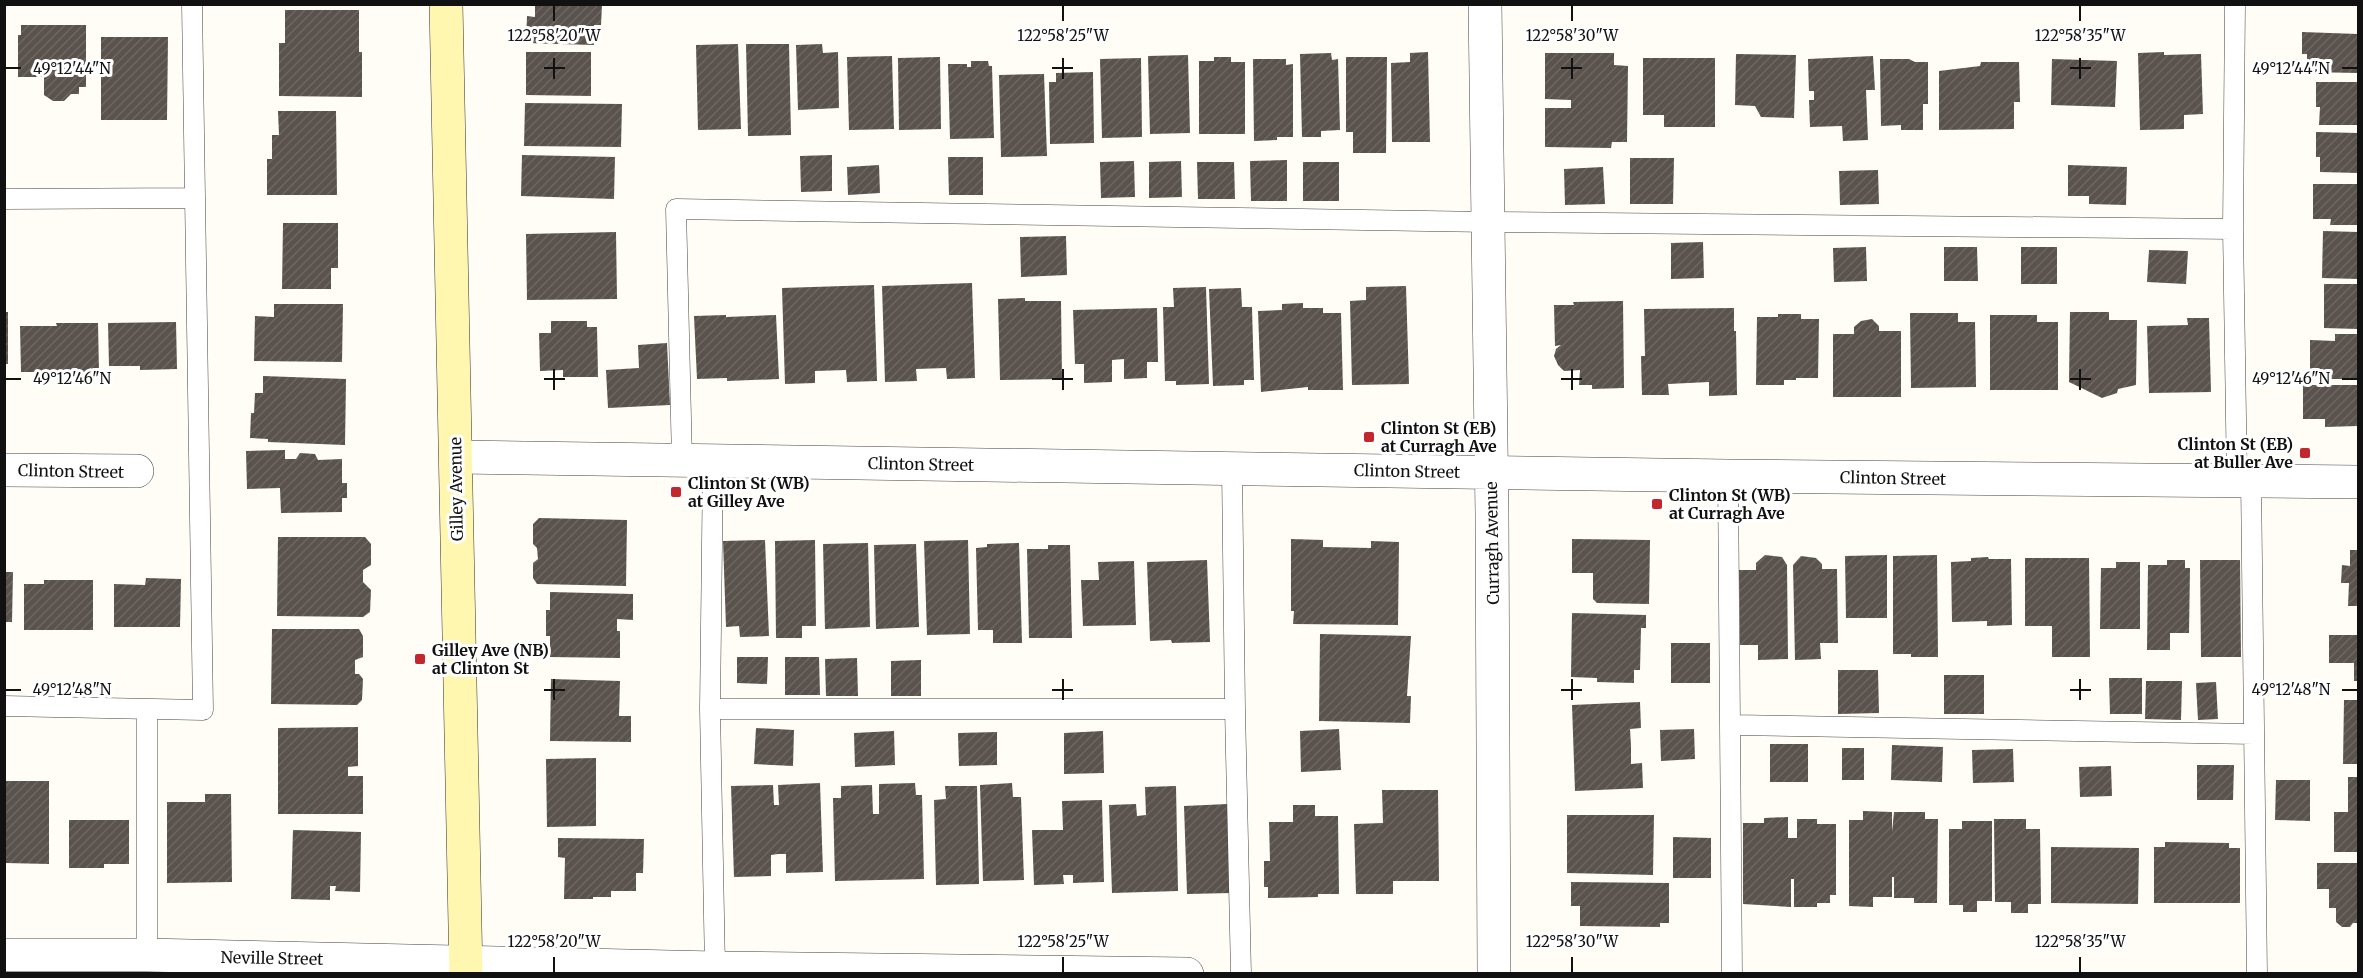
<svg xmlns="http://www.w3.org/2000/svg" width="2363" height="978" font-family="Merriweather,serif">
  <defs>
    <pattern id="building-hatch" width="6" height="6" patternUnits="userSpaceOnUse" patternTransform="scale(1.5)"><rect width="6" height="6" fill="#5a524d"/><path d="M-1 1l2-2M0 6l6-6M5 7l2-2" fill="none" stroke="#6d6662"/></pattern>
  </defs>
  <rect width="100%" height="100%" fill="#fffdf5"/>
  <path fill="url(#building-hatch)" d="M535 4 602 5 601 25H594V45L526 43 527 16 535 17Z
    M285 10H359V52H362V97L279 96V43H285Z
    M21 25H86V87H79V94H71L64 101H53L44 95V77H18V35H21Z
    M2302 32 2358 34V73L2307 72V54H2302Z
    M101 37H168L167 120H101Z
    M738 44 741 129 698 130 696 45Z
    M746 44H789L791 135 748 136Z
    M822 44 823 53 838 52 839 108 798 110 796 45Z
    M526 52H591V96L526 95Z
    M1428 52 1430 142H1392L1391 63 1410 62V53Z
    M2164 52V55L2201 54 2203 114 2184 115V129L2140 130 2138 53Z
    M1331 53 1332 60 1338 59 1340 130 1321 131V137H1302L1300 54Z
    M1545 53H1614V65L1628 66 1627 142H1612L1611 148 1545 147V108H1571V100L1545 99Z
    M1736 54 1796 55 1794 118 1761 117 1755 106 1735 105Z
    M1188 55 1190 133 1150 134 1148 56Z
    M892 56 894 129 849 130 847 57Z
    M1873 56 1875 90H1866L1868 140 1843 141 1842 126 1810 127 1809 100H1814V91H1809L1808 59Z
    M940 57 941 129 899 130 898 58Z
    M1214 57H1231V62H1245V134H1199V61H1214Z
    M1346 57H1387L1386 153H1353V132H1346Z
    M1141 58 1142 137 1102 138 1100 59Z
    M1643 58H1715V127H1664V115H1643Z
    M1253 59H1286V65L1293 64V137H1277V140L1254 141Z
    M1880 59H1909L1915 62H1928V104H1923V130H1901V125L1881 126Z
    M2052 59 2117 61 2115 107 2051 105Z
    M971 61H988L989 66H992L994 138 950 139 948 64H967V67H971Z
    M1981 62H2019L2020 102H2014V129L1939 130V71L1980 66Z
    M1093 72 1094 143 1050 144 1049 82H1056V73Z
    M1044 74 1047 156 1001 157 999 75Z
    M2316 82H2358V125H2319L2320 107H2316Z
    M525 103 622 104 621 147 524 146Z
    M278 111H336L337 195H267V159H272V135H279Z
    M2316 132 2358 133V173L2320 172V157H2316Z
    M522 155 615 157 614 199 521 196Z
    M832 155V191L801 192 800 156Z
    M948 157H983V195H949Z
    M1630 158H1674L1673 204H1630Z
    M1287 160V201H1251L1250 161Z
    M1134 161 1135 197 1101 198 1100 162Z
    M1181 161 1182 197 1149 198V162Z
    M1197 162H1234L1235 199H1198Z
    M1303 162H1339V201H1303Z
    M879 165 880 193 848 195 847 167Z
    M2068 165 2127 167 2126 205 2089 204V196H2068Z
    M1603 167 1605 204 1565 205 1564 169Z
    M1878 170 1879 204 1840 205 1839 171Z
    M2313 184H2358V225H2330L2331 219H2313Z
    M283 223H338V268H331V289H282Z
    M2323 231 2358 232V279L2322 278Z
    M616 232 617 299 527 300 526 234Z
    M1066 236 1067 275 1021 277 1020 237Z
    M1703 242 1704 278 1671 279V243Z
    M1866 247 1867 281 1834 282 1833 248Z
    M1944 247H1977L1978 281H1944Z
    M2021 247H2057V284H2021Z
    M2149 250 2188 251 2186 284 2147 282Z
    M972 283 975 378 947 379 946 368 916 369 917 381 885 382 882 286Z
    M2324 284H2358V329L2324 328Z
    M874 285 877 381 847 382 846 370 815 371V383L785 384 782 288Z
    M1406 286 1409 384 1352 385 1350 301 1366 300V287Z
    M1206 287 1209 384 1176 385V381H1165L1163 307H1174L1173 288Z
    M1241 288 1242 307H1252L1254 380H1244V385L1213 386 1209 289Z
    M1025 298V301H1061L1062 379 1000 380 998 299Z
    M1623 301 1624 388 1592 389V385H1579L1580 370 1564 371 1558 365 1554 356 1556 349 1561 345 1555 346 1554 305H1574L1573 302Z
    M1303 303V308H1323V313H1341L1343 390H1308V387L1261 392 1258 311 1282 310V304Z
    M274 304H343L342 362 254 361 255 316 274 317Z
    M1157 308 1158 362H1147V378L1124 379V359L1112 360V382L1084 383V364H1075L1073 310Z
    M1734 308V331H1736L1737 395 1709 396V382L1668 384 1669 395H1642L1641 356H1645L1644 309Z
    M4 312H8V364H4Z
    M2070 312H2109V320H2137L2136 385 2118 389 2117 393 2102 398 2069 382Z
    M1910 313H1958V322H1975L1976 387 1911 388Z
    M1778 314H1801V319H1819L1818 378H1796V380H1784V385H1756L1757 317H1778Z
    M726 315V317L776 315 779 379 727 381V378L697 379 694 316Z
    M1990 315H2037V322H2058V390H1990Z
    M2187 318H2209L2211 392 2149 393 2147 326 2188 325Z
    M1872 319 1879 326V331H1901V397H1833V334H1854V327L1861 321Z
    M551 321H587V327H597L598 377H563V370L540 371 539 333H551Z
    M176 322 177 369 140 370V366H109L108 323Z
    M56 323H98L99 372H21L20 326H57Z
    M2335 334H2358V379H2310V340L2335 341Z
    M667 343 670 405 608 408 606 370 639 368 638 345Z
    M263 376 346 379 345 445 268 442V439L250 438 251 413H254L255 393H263Z
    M2303 385H2358V426L2325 427V419H2303Z
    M285 450V459H296L300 453 315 454 318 460 342 459V483H347V498H342V512L281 513 280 488 247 489 246 451Z
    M539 518 627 520 626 586 537 584 533 578V563L538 559 537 548 533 544V524Z
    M278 537H365L371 544V565L363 570V582L371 590 370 612 363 617 277 616Z
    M1291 539 1323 540V547L1371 548V541L1399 542 1398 625 1293 624 1294 611H1291Z
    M1572 539 1650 540 1649 604 1597 603 1593 599V573H1572Z
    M765 540 769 636 740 637 739 626 726 627 723 541Z
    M815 540 816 626H802V638H776L775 541Z
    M968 540 970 634 927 635 924 541Z
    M868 543 870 627 825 629 823 544Z
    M1019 543 1022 643H993V630H978L976 548 987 547V544Z
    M916 544 919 627 876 629 874 545Z
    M1048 545H1070L1072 638H1029L1027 549H1048Z
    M2350 550H2358V606H2348L2349 583H2341L2342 565 2350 566Z
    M1765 555 1782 557 1787 565 1788 659 1758 660V645H1740L1739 570H1756V563Z
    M1887 555V618H1846L1845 556Z
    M1937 555 1938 657H1911V654H1893V556Z
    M1801 556 1816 558 1822 564V569H1837L1838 643H1820L1821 659 1795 660 1793 565Z
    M1988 557 1989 559H2011L2012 625 1987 626V621L1952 622 1951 562 1971 561V558Z
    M2025 558H2089L2090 657H2052V626H2025Z
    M1207 560 1210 642 1172 643 1171 640 1150 641 1147 562Z
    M2167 560H2185V568H2190L2189 633H2170V650H2147L2148 565H2167Z
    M2200 560H2240L2241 657H2201Z
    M1134 561 1136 625 1083 626 1081 580H1099L1098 562Z
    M2116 562H2140V629H2100L2101 568H2116Z
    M4 572H13L12 622H4Z
    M146 578 181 579 180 627H114V584L145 585Z
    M44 580H93V630H24V584H44Z
    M550 592 633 594V620L617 619V631H620V658L550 657V636H546V610H550Z
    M1572 613 1646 615V628H1641L1640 670H1634V683L1597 682V678L1571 677Z
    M272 629H359L363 636V657L355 660V674H359L363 679 362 700 357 705 271 704Z
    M1320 634 1411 636 1407 696H1411L1410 723 1319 721Z
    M2329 635H2358V681H2354V663H2329Z
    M1671 643H1710V683H1671Z
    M737 657H768L767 684 737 683Z
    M785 657H819L820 695H785Z
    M857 658 858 696H826L825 659Z
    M921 660V696H891V661Z
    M1838 670H1878L1879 713 1838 714Z
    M1944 675H1984V714H1944Z
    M2109 678H2142V714H2110Z
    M551 679 620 681 619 716H631V742L550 741Z
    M2146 681H2182L2181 720 2145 719Z
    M2216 682 2218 719 2198 720 2196 683Z
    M2344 700H2358V764H2343Z
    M1640 702 1641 728 1630 729 1631 746V764L1642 763 1643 788 1575 791 1572 705Z
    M358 727V766L348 767V776H363V814H278V728Z
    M756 728 794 730 793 766 754 764Z
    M1339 729 1341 770 1301 772 1300 731Z
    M1694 729 1695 759 1661 761 1660 730Z
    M894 731 895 765 855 767 854 733Z
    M1103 731 1104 773 1064 774V733Z
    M997 732V765L959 766 958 733Z
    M1770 744H1808V782H1770Z
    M1892 745 1943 747 1942 782 1891 780Z
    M1842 748H1864V780H1842Z
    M2013 749 2014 782 1973 783 1972 750Z
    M596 758V826L547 827 546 759Z
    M2197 765H2234L2233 800H2197Z
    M2111 766 2112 796 2080 797 2079 767Z
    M2348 777H2358V852H2334V812H2348Z
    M2276 780H2310V821L2275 820Z
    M5 781H49V864L5 863Z
    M820 783 823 872 786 873V854H778L771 855V876L734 877 731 786 773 785 774 805H779L778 785Z
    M915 783 916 795H922L924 879 835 881 833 798H841V786L872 785 873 814H879V784Z
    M1012 783 1013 797H1021L1024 880 983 881 980 785Z
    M945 786H977L979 884 936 885 934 800 946 799Z
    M1176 786 1178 891 1112 893 1109 805 1136 804 1137 816 1146 815 1145 787Z
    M1382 790H1438L1439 881H1393V894H1356L1354 824 1383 823Z
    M205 794H231L232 882 167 883V802H205Z
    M1102 800 1104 882 1073 883V875H1063L1064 884 1034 885 1032 830H1063L1062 801Z
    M1228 804 1231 893 1187 894 1184 806Z
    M1293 805H1315V816H1338L1339 894H1318V897L1268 898V887H1264V861H1270L1269 822H1293Z
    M1863 811 1892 812V832L1894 812H1925V819H1938L1937 903H1914V898H1894V877H1892V897H1873V907L1849 906V820H1863Z
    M1567 815H1654L1653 875 1567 873Z
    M1788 817V838H1797V819H1817V824H1836V895H1830V903H1817V907H1794V879H1791V907L1743 904V823H1764V818Z
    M1994 819H2026V829H2040L2041 904H2028V913H2011V902H1995Z
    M69 820H129V864H104V868H69Z
    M1962 821H1992V901H1977V912H1963V905H1949V829H1962Z
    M293 830 361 832 360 892 335 891 336 886H330V900L291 899Z
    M1673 837 1711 838V878H1673Z
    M558 838 644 839 643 873H636V891H611V897H593V899H564L565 858 558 857Z
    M2165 842 2229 843V848H2240V903H2154V847H2165Z
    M2051 847 2139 848 2138 904 2051 903Z
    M2317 863H2358V923H2353L2350 927H2342L2336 922V908H2329V889H2317Z
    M1571 882 1669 883V923H1660V927L1580 926V906H1571Z"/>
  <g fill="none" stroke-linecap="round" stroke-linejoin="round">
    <g stroke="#444" stroke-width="21">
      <path id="lane" d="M2235 4 2233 229 2237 481
        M4 199 194 198
        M682 460 676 209 1488 222 2233 229
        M713 461 710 709 715 968
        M1728 476 1732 974
        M2251 480 2257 974
        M4 706 203 710 192 4
        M710 709H1235L1232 469
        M1235 709 1241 974
        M1732 725 2254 734
        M147 955V710"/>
    </g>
    <g stroke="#444" stroke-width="34">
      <path id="street" d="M1485 4 1492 514 1494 974
        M456 457 1728 476 2358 482
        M4 470 137 471
        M4 955H147L715 968 1187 974"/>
    </g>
    <g stroke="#333" stroke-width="34">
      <path id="secondary" d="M446 4 466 974"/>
    </g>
    <use href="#lane" stroke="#fff" stroke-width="20"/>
    <use href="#street" stroke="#fff" stroke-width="33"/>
    <use href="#secondary" stroke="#fff6b0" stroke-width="33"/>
  </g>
  <path fill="none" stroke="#111" stroke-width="2" d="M554 6V21M1063 6V21M1572 6V21M2080 6V21M554 58V79M1063 58V79M1572 58V79M2080 58V79M6 68H21M544 68H565M1052 68H1073M1561 68H1582M2070 68H2091M2342 68H2357M554 369V390M1063 369V390M1572 369V390M2080 369V390M6 379H21M544 379H565M1052 379H1073M1561 379H1582M2070 379H2091M2342 379H2357M554 679V700M1063 679V700M1572 679V700M2080 679V700M6 690H21M544 690H565M1052 690H1073M1561 690H1582M2070 690H2091M2342 690H2357M554 957V972M1063 957V972M1572 957V972M2080 957V972"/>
  <g fill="#c4262e" stroke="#fff" stroke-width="2">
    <rect x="1363" y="431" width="12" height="12" rx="3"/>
    <rect x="2299" y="447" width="12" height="12" rx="3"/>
    <rect x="670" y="486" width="12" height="12" rx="3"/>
    <rect x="1651" y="498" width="12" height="12" rx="3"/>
    <rect x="414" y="653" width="12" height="12" rx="3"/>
  </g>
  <g text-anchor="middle" stroke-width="6" stroke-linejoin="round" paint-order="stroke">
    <g font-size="16" font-weight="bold" fill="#111" stroke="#fff" text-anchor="start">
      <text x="1381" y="434">Clinton St (EB)<tspan x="1381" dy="18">at Curragh Ave</tspan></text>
      <text x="2293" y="450" text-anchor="end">Clinton St (EB)<tspan x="2293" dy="18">at Buller Ave</tspan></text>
      <text x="688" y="489">Clinton St (WB)<tspan x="688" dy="18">at Gilley Ave</tspan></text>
      <text x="1669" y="501">Clinton St (WB)<tspan x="1669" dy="18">at Curragh Ave</tspan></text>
      <text x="432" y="656">Gilley Ave (NB)<tspan x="432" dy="18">at Clinton St</tspan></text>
    </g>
    <g font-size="16" fill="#111" stroke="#fff">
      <text transform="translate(921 464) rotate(1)" y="6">Clinton Street</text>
      <text transform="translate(71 471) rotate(1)" y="6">Clinton Street</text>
      <text transform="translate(1407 471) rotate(1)" y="6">Clinton Street</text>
      <text transform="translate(1893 478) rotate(1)" y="6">Clinton Street</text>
      <text transform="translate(456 489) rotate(-91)" y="6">Gilley Avenue</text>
      <text transform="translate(1492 543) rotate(-91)" y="6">Curragh Avenue</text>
      <text transform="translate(272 958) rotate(1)" y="6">Neville Street</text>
    </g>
  </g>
  <g font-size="15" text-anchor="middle" fill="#111" stroke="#fff" stroke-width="6" stroke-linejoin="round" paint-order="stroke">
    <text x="554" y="41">122°58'20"W</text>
    <text x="1063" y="41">122°58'25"W</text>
    <text x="1572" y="41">122°58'30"W</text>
    <text x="2080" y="41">122°58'35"W</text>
    <text x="2291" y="74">49°12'44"N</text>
    <text x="72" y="74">49°12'44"N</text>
    <text x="2291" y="384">49°12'46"N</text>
    <text x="72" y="384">49°12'46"N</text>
    <text x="2291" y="695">49°12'48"N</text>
    <text x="72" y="695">49°12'48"N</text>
    <text x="554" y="947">122°58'20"W</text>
    <text x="1063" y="947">122°58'25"W</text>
    <text x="1572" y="947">122°58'30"W</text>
    <text x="2080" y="947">122°58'35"W</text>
  </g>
  <rect width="2363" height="978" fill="none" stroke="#111111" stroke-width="12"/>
</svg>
